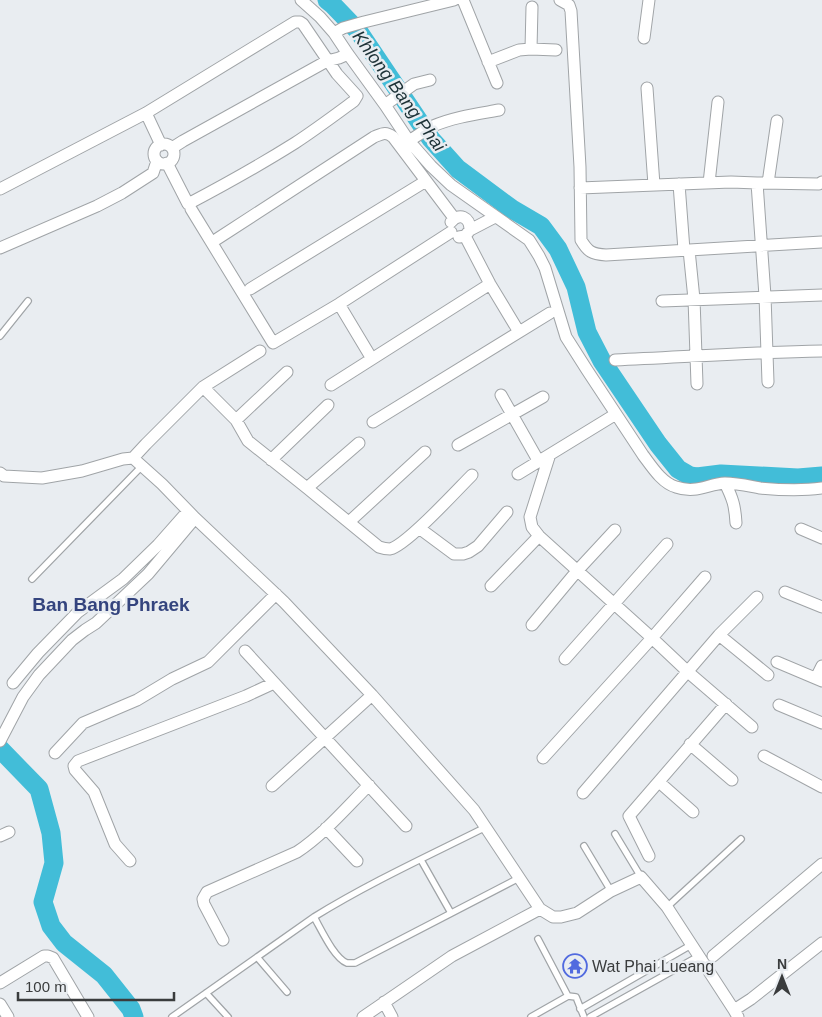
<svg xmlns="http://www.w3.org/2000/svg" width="822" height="1017" font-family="Arial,sans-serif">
  <rect width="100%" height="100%" fill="#e9edf1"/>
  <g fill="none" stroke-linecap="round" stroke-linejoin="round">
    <path stroke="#42bdd8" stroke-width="19" d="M327 0 332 4 359 32 431 139 458 169 512 209 541 226 558 249 576 287 587 332 602 361 658 444 678 469 690 476 697 477 721 474 798 478 822 476
      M0 749 39 789 51 833 54 863 43 902 51 926 64 943 104 975 131 1009 134 1017"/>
    <g stroke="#a0a4a7" stroke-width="8">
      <path id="lane" d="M0 336 28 301
        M32 579 142 466
        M615 834 641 877
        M584 846 611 891
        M421 860 451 913
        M667 907 741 839
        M314 917C321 929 334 958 347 963 348 963 354 963 355 963L519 878
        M538 939 568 996
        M257 957 287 992
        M206 993 228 1017
        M580 1009 691 945
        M172 1017 314 917C369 883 428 856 486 827
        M531 1017 568 996 576 997 584 1017
        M590 1017 699 956"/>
    </g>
    <g stroke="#a0a4a7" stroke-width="13">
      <path id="street" d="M301 0 320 17 334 33 348 54 385 105 409 141 431 166 451 185 529 240 539 256 545 268 566 337 587 370 643 455C652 467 662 483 676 487 696 494 708 484 725 483 737 483 749 486 760 488 781 490 801 491 822 488
        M463 0 497 83
        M560 0 569 5 571 11 580 167 581 240C588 252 592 254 606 255L822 242
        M334 33 343 28 364 22 454 0
        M644 38 649 0
        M531 49 532 7
        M488 62 519 50 531 49 556 50
        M647 88 654 185
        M385 105 414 84 430 80
        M146 113 161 145
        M409 141C417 136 425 130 433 126 454 117 477 114 499 110
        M154 154a10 10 0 1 1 20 0a10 10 0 1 1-20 0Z
        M172 148 183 141 327 61 339 58 348 54
        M709 183 718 102
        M757 183 819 184 822 182
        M768 183 777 121
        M679 184 684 250
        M580 188 731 182 757 183 765 296 768 382
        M0 189 146 113 295 22H300L303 24 337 74 357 96 354 101C335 115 315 130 295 143 260 165 224 185 188 204L167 163
        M191 209 273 343 339 304 451 232
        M451 222C459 212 470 217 470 230
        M465 236 490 284 519 332
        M459 237 465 236 470 230 495 217
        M217 239 374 137C382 134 385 131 393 137L454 218
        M0 248 97 206 122 193 153 173 157 161
        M689 250 694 299 697 384
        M250 289 426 181
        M662 301 822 295
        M339 304 372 359
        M615 360C684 357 753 352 822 351
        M331 385 490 284
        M203 387 236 420 248 441 307 488 379 547C382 548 387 549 390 549 407 545 457 490 472 475
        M501 395 539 462
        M236 420 287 372
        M373 422 550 313
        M458 445 543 397
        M549 457 530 517 532 527 539 536 652 638 688 672 752 727
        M133 458 162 484 195 518 284 602 372 695 474 810 540 909 553 917H561L577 913 611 891 641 877 667 907 734 1010 738 1017
        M271 460 328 405
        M0 473 4 476 42 478 82 471 123 459 133 458 146 444 203 387 260 351
        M518 474 616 414
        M725 483C733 499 735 506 736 523
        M307 488 359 443
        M349 522 425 452
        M419 528 454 554H463L469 552 478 546 507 512
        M801 529 822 538
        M491 586 539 536
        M785 592 822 607
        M532 625 577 571 615 530
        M719 635 768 675
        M245 651 406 826
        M565 659 667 544
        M777 662 822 681
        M816 678 822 666
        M13 683 38 653 78 612 123 579 158 545 188 511
        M779 705 822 723
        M0 741 23 697 39 675 72 640 85 630 96 623 148 574 195 518
        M690 744 732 780
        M55 753 83 723 137 700 172 679 208 662 276 594
        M764 756 822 787
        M543 758 652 638 705 577
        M659 782 693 812
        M272 786 372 695
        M583 793 719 635 757 597
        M326 828 357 861
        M0 836 9 832
        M649 856 629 816 726 704
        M130 861 115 844 94 792 75 770 74 766 78 761 246 696 274 683
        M223 940 204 904 203 899 207 892 297 852C324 834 346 808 369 785
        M713 956 822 864
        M0 983 44 956H48L53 958 88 1017
        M384 1002 392 1017
        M0 1004 8 1017
        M734 1010 751 999 822 943
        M363 1017 452 956 540 909"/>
    </g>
    <use href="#lane" stroke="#fff" stroke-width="5.5"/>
    <use href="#street" stroke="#fff" stroke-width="11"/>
  </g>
  <defs>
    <g id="temple-ring" transform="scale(1.25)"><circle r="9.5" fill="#e9edf1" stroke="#516adf" stroke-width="1.5"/><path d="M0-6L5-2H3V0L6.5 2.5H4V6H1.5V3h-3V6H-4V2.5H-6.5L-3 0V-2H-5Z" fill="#516adf"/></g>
  </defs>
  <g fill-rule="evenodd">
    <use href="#temple-ring" x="575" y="966"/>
  </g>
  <g text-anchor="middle" stroke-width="5" stroke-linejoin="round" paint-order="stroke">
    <g font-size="16" fill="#3a3c3d" stroke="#e9edf1" text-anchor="start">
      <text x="592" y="972">Wat Phai Lueang</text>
    </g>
    <g font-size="18" font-style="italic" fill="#1c3136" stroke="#e9edf1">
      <text transform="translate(399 91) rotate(54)" y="6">Khlong Bang Phai</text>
    </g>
    <g font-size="19" font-weight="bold" fill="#34447e" stroke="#e9edf1">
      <text x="111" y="611">Ban Bang Phraek</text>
    </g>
  </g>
  <g transform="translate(782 977)" stroke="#e9edf1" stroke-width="4" paint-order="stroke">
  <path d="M0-4L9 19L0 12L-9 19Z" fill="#3a3c3d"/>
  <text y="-8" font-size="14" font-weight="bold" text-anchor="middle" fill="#3a3c3d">N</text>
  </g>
  <path d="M18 992v8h156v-8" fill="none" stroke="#3a3c3d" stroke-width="2.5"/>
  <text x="25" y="992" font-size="15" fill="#3a3c3d" stroke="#e9edf1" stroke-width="4" paint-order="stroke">100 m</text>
</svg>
